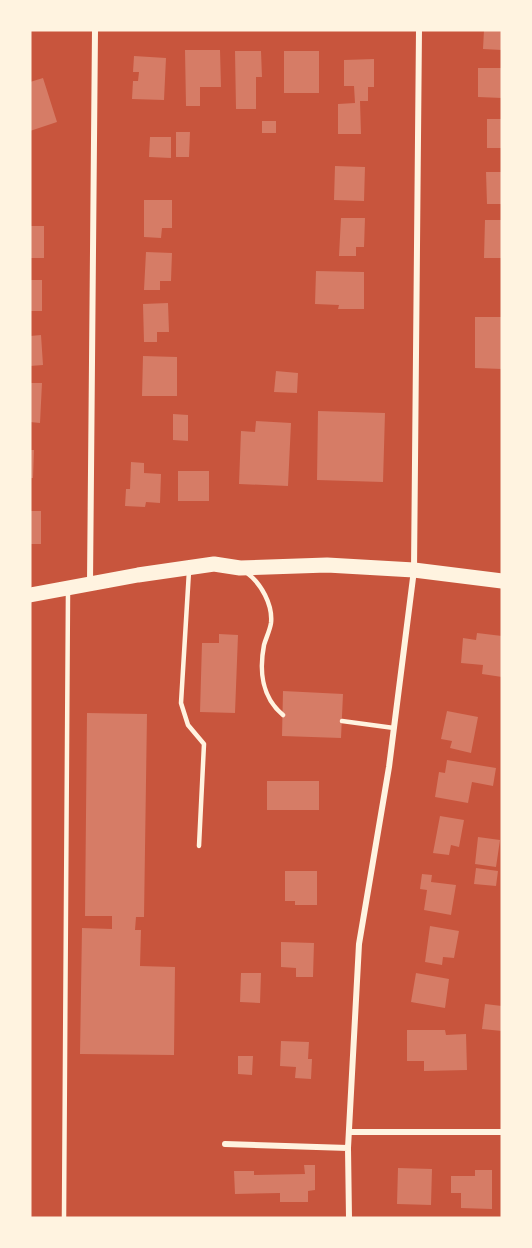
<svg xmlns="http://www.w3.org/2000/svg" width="532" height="1248" font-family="'Alegreya Sans',sans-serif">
  <rect width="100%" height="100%" fill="#c8553d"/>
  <path fill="#d67c66" d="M484 30H502V50L483 49Z
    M185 50H220L221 87H200V106H186Z
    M235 51H261L262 77H256V109H236Z
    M284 51H319V93H284Z
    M134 56 166 58 164 100 132 99 133 81H138L139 72H133Z
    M374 59V87H368V101H360L361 134H338V104L355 103 354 86H344V60Z
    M478 68H502V98L478 97Z
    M43 78 57 122 30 131V82Z
    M487 119H502V148H487Z
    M262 121H276V133H262Z
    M176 132H190L189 157H176Z
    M150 137H171V158L149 157Z
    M335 166 365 167 364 201 334 200Z
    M486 172H502V204H487Z
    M144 200H172V228H162L161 238 144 237Z
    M341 218H365L364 247H356V256H339Z
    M485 220H502V258H484Z
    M30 226H44V258H30Z
    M146 252 172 253 171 281H160V290H144Z
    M316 271 364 272V309H338L339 305 315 304Z
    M30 280H42V311H30Z
    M168 303 169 332H157V342H144L143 304Z
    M475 317H502V369L475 368Z
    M41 335 43 365 30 366V336Z
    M143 356 177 357V396H142Z
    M276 371 298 373 297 393 274 392Z
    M30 383H42L40 423 30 422Z
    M318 411 385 413 383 482 317 480Z
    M173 414 188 415V441L173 440Z
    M256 421 291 423 288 486 239 484 241 431 255 432Z
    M30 450H34L33 478H30Z
    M131 462 144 463V473L161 474 160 503 146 502 145 507 125 506 126 489H130Z
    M178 471H209V501H178Z
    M30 511H41V544H30Z
    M477 633 502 636V677L482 674 483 665 461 663 463 638 476 640Z
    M219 634 238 635 235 713 200 712 202 643H219Z
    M283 691 343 694 341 738 282 736Z
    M447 711 478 717 471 753 450 748 452 741 441 739Z
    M87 713 147 714 144 917H136L135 930H141L140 966 175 967 174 1055 80 1054 82 928 112 929V916H85Z
    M447 760 496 768 493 786 472 782 468 803 435 797 439 772 445 773Z
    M267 781H319V810H267Z
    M440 816 464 820 459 847 451 845 449 855 433 853Z
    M478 837 500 840 496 867 475 864Z
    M476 868 498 871 496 886 474 884Z
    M285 871H317V905H295V901H285Z
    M422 874 432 875 431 882 456 885 451 915 424 910 427 890 420 889Z
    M430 926 459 931 454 958 443 957 442 965 425 962Z
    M281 942 314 943 313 977H296V968L281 967Z
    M241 973H261L260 1003 240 1002Z
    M416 973 449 979 445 1008 411 1002Z
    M485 1004 502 1006V1031L482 1029Z
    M407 1030H445L446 1035 466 1034 467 1070 424 1071V1061H407Z
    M281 1041 309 1042 308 1059H312L311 1079 295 1078 296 1067 280 1066Z
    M238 1056H253L252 1075 238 1074Z
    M304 1165H315V1190L308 1191V1202H280V1193L235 1194 234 1171H254V1175L305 1174Z
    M398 1168 432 1169 431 1205 397 1204Z
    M475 1170H492V1209L461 1208V1193H451V1176H475Z"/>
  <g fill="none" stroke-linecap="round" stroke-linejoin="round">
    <path stroke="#fff3e0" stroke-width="4.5" d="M189 571 181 703 188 725 204 744 199 846
      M247 573C261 583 273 605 271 623 270 630 266 638 264 645 259 671 262 698 283 715
      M342 721 394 728
      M64 1218 68 591"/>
    <path stroke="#fff3e0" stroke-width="6" d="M90 583 95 30
      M349 1132H502
      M225 1144 348 1148
      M349 1218 348 1148 359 944 389 767 414 570 419 30"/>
    <path stroke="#fff3e0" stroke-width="15" d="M30 595 138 575 214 564 240 568 327 565 414 570 502 581"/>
  </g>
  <rect width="532" height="1248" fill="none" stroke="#fff3e0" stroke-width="63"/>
</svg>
